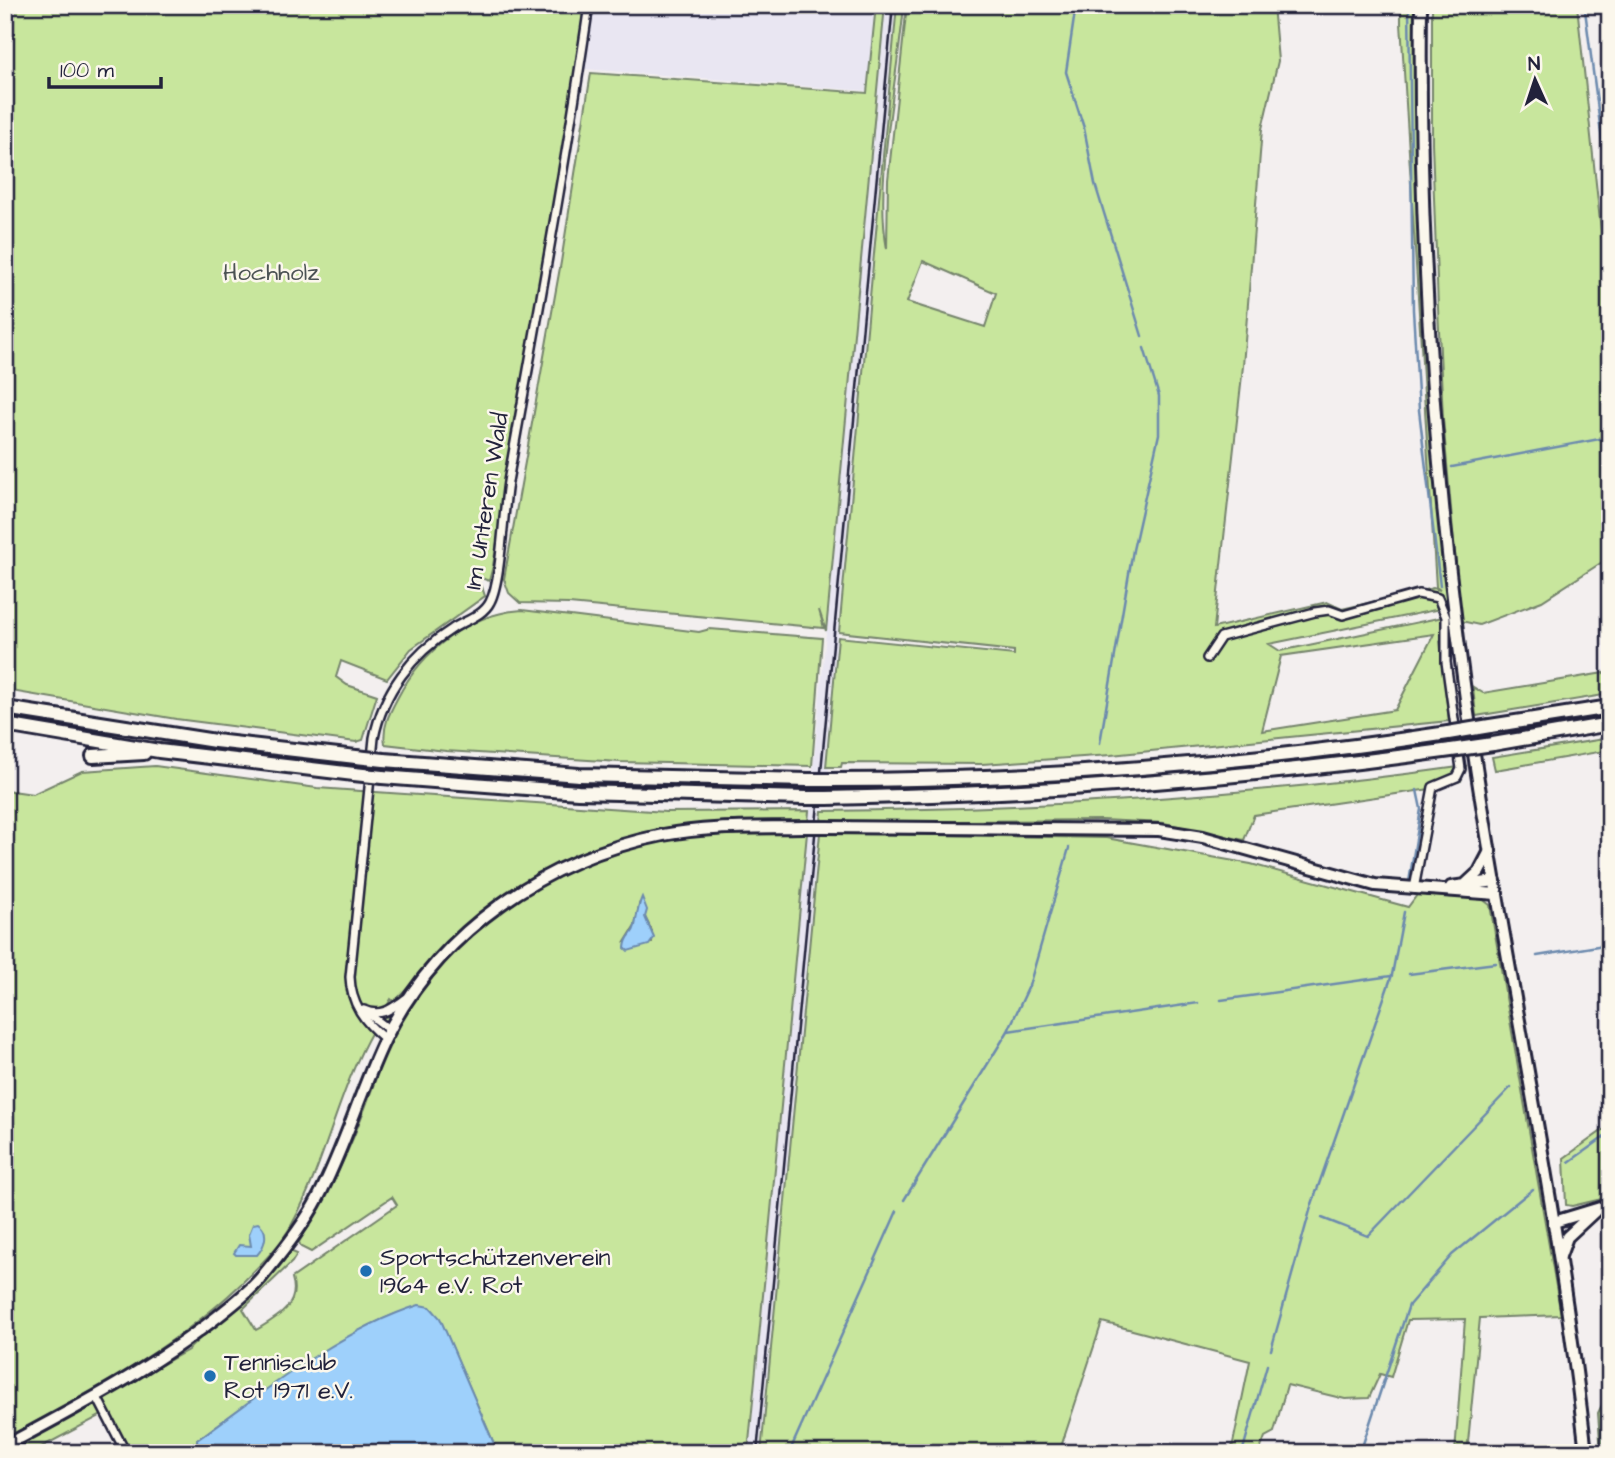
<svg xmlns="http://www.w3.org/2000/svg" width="1615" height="1458" font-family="'Architects Daughter',sans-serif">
  <rect width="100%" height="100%" fill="#f3efef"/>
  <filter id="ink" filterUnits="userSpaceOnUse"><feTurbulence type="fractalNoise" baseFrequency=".0143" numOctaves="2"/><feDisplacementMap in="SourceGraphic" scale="14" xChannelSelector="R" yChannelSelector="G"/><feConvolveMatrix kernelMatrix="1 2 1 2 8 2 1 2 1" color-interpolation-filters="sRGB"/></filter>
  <g filter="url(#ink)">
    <path fill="#e9e6f2" d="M594 5H876L867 91 585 69Z
      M885 5H897L826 766 829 767 827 786 825 809 822 811 823 827 820 833 761 1453H749Z"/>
    <path fill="#c8e69d" stroke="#75846c" stroke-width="2" fill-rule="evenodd" d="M5 5H584L576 72 493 566 489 581 476 576 473 581 482 587 485 596 411 649 387 679 341 661 336 677 347 685 377 695 363 740 356 742 176 719 5 690Z
      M876 5H885L826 631 819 610 824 628 569 604 520 603 509 593 504 579 561 262 591 73 867 93Z
      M897 5H904C898 77 874 180 887 249L888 180 907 5H1273L1278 61 1262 129 1243 366 1214 628 1327 602 1342 609 1433 588 1440 590 1436 587 1401 23V5H1414L1417 171 1429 403 1450 607 1269 644 1280 651 1443 617 1444 634 1440 641 1449 721 1111 755 982 764 842 763 841 767H826L838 637 1014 655V651L839 632ZM923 261 996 293 985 327 907 302ZM1434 634 1395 710 1262 731 1281 656Z
      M1432 5H1577L1610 315V557L1542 601 1479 625 1461 621 1443 419 1438 308 1432 143Z
      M522 610 699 632 710 629 822 638 812 766 620 762 446 751 385 744C382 726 390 712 398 697 422 651 468 614 522 610Z
      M1610 672V694L1476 716 1473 687 1483 693Z
      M1610 738V750L1495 770 1492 757Z
      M155 766 317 788 666 812 809 811 808 822 632 837 572 858 517 887 482 912 394 1002 391 999 381 1016 390 1017 386 1022 380 1018 376 1025 381 1031 374 1028C338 1090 326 1162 292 1224 282 1243 267 1258 252 1273 182 1345 93 1391 5 1438V790L33 794 82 771Z
      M1466 766 1461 781 1437 788 1254 815 1244 840 1164 823 1102 820 821 822 822 811C1036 809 1253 796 1466 766Z
      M792 832 807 833 748 1453H498L440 1319 430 1307C380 1302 241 1408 197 1440L198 1453H130L101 1399 188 1350 290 1251 297 1254 292 1262 243 1309 256 1330C276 1318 301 1306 292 1278L397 1205 392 1197 311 1252 301 1247 299 1242C337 1185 365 1113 385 1051 389 1038 398 1026 405 1014 458 921 561 858 665 839 707 832 751 833 792 832ZM639 905 652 931V943L625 942 635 926Z
      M820 833 1106 838 1251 864 1408 907 1417 895 1481 898 1490 905 1561 1315 1480 1318 1467 1453H1455L1465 1319 1408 1320 1391 1377 1380 1374 1369 1398 1345 1399 1287 1385 1274 1432 1265 1437 1259 1453H1231L1250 1361 1102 1322 1059 1453H761Z
      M1610 1125V1197L1572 1206 1566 1205 1564 1158Z
      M1610 1389V1453H1601L1598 1413Z
      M92 1405 99 1407 104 1414 30 1453H5Z"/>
    <path fill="#9ed0fb" stroke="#6c8aae" stroke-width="2" d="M642 897 647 910 645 917 654 938 649 945 628 951 625 948C626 934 633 936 635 926 637 915 638 906 642 897Z
      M258 1223C270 1231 265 1246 257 1255H236L234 1253 239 1245 251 1246 249 1234 253 1224Z
      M419 1305 430 1307 440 1318 498 1453H198L197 1440C263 1392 340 1330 419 1305Z"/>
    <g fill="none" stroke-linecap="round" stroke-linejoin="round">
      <path stroke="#6c8aae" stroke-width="2.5" d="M1076 5 1066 72 1084 128 1095 184 1142 336
        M1409 5 1413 310 1419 410 1440 586
        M1585 10 1610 202
        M1452 467 1610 437
        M1100 743 1133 550 1159 434V396L1144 348
        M1409 882 1421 809 1417 790
        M1537 956 1610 944
        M1409 974 1496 963
        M1221 1000 1391 976
        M1008 1031 1198 1003
        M1569 1162 1610 1133
        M904 1200 1008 1031 1029 986 1069 848
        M1322 1218 1368 1236 1511 1087
        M1271 1350 1311 1207 1392 975 1404 912
        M789 1453 897 1211
        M1242 1453 1267 1365
        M1360 1453 1409 1305 1452 1255 1533 1189
        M1605 1453 1603 1424 1610 1408"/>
      <g stroke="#22223b" stroke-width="12">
        <path id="street" d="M1207 658 1221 637 1315 612 1329 610 1343 615 1418 594 1438 598 1446 617V662L1461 769 1457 777 1433 787 1414 889
          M364 1010C382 1018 392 1008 407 998
          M370 1015 390 1030
          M385 1039C364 1022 351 1004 350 977L374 738C383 692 412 654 452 629 464 621 483 616 490 602 502 580 503 506 509 476 537 319 566 163 589 5
          M97 1397 126 1453"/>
      </g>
      <g stroke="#22223b" stroke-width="16">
        <path id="secondary" d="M825 827 1159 830 1203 837 1375 885 1497 894
          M1465 885 1479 872 1490 851
          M1451 887 1495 881
          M1554 1222 1610 1205
          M1560 1256 1567 1237 1595 1211
          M5 1446C78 1407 152 1368 217 1317 233 1304 252 1290 265 1273 284 1250 304 1225 318 1198 345 1147 360 1091 385 1039 439 930 546 858 663 835 709 826 756 828 803 827"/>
      </g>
      <g stroke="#22223b" stroke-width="16">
        <path id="primary" d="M1421 5C1418 263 1438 525 1478 780 1513 1004 1561 1227 1586 1453"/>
      </g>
      <g stroke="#22223b" stroke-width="18">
        <path id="highway" d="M5 708 215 741 356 757
          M5 725 159 751 354 774
          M1490 726 1610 707
          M1493 744 1610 724
          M93 756 144 753
          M384 760 579 775 808 780
          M382 777 578 792 806 798
          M829 780C1036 780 1244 764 1448 733
          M827 798C1036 794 1244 779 1451 750"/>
      </g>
      <use href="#street" stroke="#fbf7ec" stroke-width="7"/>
      <use href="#secondary" stroke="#fbf7ec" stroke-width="10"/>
      <use href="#primary" stroke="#fbf7ec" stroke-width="10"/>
      <use href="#highway" stroke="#fbf7ec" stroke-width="12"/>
      <path stroke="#22223b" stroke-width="2.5" d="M757 1453 893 5"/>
      <g stroke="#22223b" stroke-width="16" stroke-linecap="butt">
        <path id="secondary-bridge" d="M803 827H825"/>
      </g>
      <g stroke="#22223b" stroke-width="18" stroke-linecap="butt">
        <path id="highway-bridge" d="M1448 733 1490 726
          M1451 750 1493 744
          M356 757 384 760
          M354 774 382 777
          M808 780H829
          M806 798H827"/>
      </g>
      <use href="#secondary-bridge" stroke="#fbf7ec" stroke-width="10"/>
      <use href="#highway-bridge" stroke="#fbf7ec" stroke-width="12"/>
    </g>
  </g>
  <g fill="#1f6fb2" stroke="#fbf7ec" stroke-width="2.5">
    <circle cx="366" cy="1271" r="7"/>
    <circle cx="210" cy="1376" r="7"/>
  </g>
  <g text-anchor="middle" stroke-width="5" stroke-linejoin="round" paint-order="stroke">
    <g font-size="24" fill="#4c5354" stroke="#fbf7ec">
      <text x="271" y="280">Hochholz</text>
    </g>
    <g font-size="24" fill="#22223b" stroke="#fbf7ec">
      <text transform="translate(486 501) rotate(-81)" y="8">Im Unteren Wald</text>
    </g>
    <g font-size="24" fill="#22223b" stroke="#fbf7ec" text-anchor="start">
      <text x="380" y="1265">Sportschützenverein<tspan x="380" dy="28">1964 e.V. Rot</tspan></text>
      <text x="224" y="1370">Tennisclub<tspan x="224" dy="28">Rot 1971 e.V.</tspan></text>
    </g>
  </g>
  <rect width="1615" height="1458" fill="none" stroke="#fbf7ec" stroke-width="28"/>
  <rect x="14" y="14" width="1587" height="1430" fill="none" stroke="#22223b" stroke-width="2.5" filter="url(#ink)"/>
  <g transform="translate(1535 80) rotate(357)" stroke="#fbf7ec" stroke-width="5" paint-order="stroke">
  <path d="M0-5L12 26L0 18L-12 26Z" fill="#22223b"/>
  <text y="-10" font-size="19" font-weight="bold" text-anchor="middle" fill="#22223b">N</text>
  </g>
  <path d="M49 77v10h112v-10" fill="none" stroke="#22223b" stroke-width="3.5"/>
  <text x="60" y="77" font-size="21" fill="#22223b" stroke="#fbf7ec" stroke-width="5" paint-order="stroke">100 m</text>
</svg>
